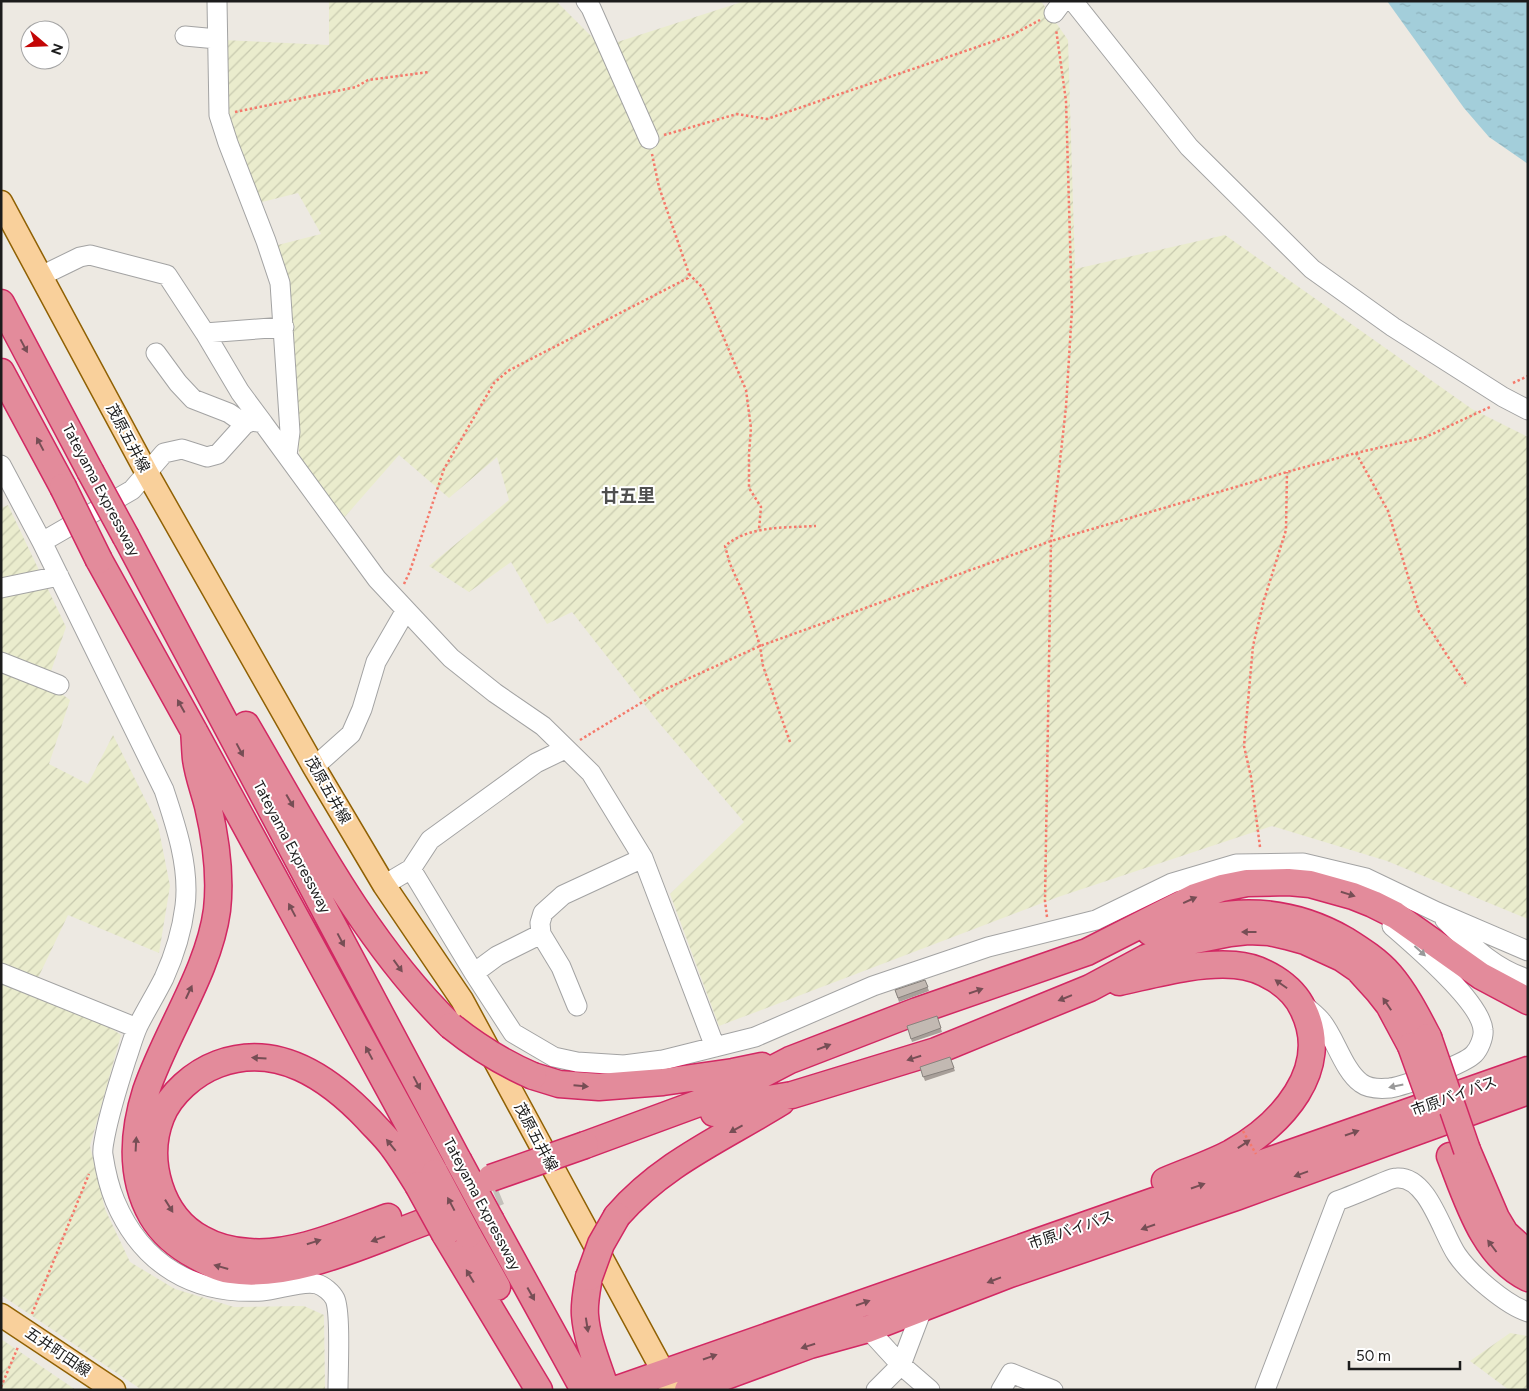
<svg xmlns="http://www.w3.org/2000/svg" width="1529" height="1391" font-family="Figtree,'Noto Sans JP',sans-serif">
  <defs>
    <pattern id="farmland-furrows" width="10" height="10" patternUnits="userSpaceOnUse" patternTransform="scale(1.25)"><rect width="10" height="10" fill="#eaeccd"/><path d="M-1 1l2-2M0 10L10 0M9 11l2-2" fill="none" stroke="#c8caaf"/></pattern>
    <pattern id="water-ripples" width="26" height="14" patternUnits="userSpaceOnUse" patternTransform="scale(1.25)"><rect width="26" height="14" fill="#a3ceda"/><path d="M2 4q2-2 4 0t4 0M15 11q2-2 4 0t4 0" fill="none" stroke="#8cb0ba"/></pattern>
  </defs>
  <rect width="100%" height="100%" fill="#ede9e2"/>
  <path fill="url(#farmland-furrows)" d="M329 1H556L602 47 745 1H1041L1068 40 1075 269 1225 235 1472 409 1528 437V919L1387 861 1272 826 1058 897 719 1026 670 894 744 822 659 723 572 612 547 624 511 562 469 592 429 566 509 500 497 457 449 498 399 455 342 520 302 476 274 246 321 234 298 193 250 205 227 126 223 40 329 45Z
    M8 505 66 627 47 683 70 700 49 764 88 784 113 735 158 825 170 886 159 953 68 915 38 978 121 1035 90 1146 105 1209 130 1262 175 1289 234 1307 304 1306 324 1315 325 1390H142L1 1295V508Z
    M1510 1333 1528 1336V1390H1509L1470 1361Z
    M1 1339 76 1390H1Z"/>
  <path fill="url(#water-ripples)" d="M1387 1H1528V164L1489 137 1464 108Z"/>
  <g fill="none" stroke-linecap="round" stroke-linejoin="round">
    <path stroke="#c3c0ba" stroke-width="26" stroke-dasharray="26 13" stroke-linecap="butt" d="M458 1209 499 1192"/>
    <g stroke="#a3a3a3" stroke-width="21">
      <path id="minor" d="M217 1 219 115 228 143 266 241 280 283 290 432 287 455
        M586 1 591 8 649 139
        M1073 1 1189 147 1312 269 1393 327 1503 397 1528 410
        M1054 13 1063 1
        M185 36 217 39
        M41 276 80 257 90 255 167 275 205 333 240 392 263 423
        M205 333 284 327
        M156 353 178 383 193 399 229 413 245 424
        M1 465 42 542 164 790C176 826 190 868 185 906 182 930 174 956 164 978 156 994 146 1010 138 1026 133 1037 130 1049 126 1060 118 1085 110 1110 105 1136 104 1142 102 1149 103 1155 105 1168 110 1189 115 1201 142 1265 194 1295 262 1291 278 1290 303 1280 317 1284 324 1286 332 1293 335 1299 341 1313 338 1371 338 1390
        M42 542 132 490 164 453 182 449 207 457 218 454 245 424 252 421 263 423 377 579 451 658 495 693 543 726 591 773 643 858 715 1047
        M1 588 59 576
        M1 662 59 685
        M314 767 351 734 362 709 376 662 406 610
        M411 869 474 973 513 1033 554 1057 577 1062 624 1065 663 1060 755 1037 873 986 988 947 1096 920 1172 883 1236 864 1303 863 1366 878 1437 912 1528 951
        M384 885 411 869 430 840 536 763 565 749
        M1445 920C1470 944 1494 969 1528 979
        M1 973 137 1028
        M474 973 497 956 541 934
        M1303 1004C1309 1010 1317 1015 1322 1022 1335 1038 1344 1071 1361 1083 1369 1089 1380 1089 1390 1088 1404 1086 1465 1064 1474 1054 1479 1049 1484 1037 1483 1030 1481 1002 1414 945 1392 926
        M577 1006 561 967 541 934 540 923 543 913 563 895 643 858
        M868 1329 901 1365 930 1390
        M876 1390 901 1365 923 1307
        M1001 1390 1011 1373 1053 1390
        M1265 1390 1337 1201C1351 1196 1365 1190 1379 1184 1385 1182 1391 1178 1397 1178 1428 1176 1442 1233 1457 1255 1470 1274 1506 1305 1528 1312"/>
    </g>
    <g stroke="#906104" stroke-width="25">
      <path id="major" d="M1 202 147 473 314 767 384 885 462 1000 664 1373 671 1390
        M1 1315 114 1390"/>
    </g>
    <g stroke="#d22863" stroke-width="29">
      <path id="highway" d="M1 303 90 471
        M1 372 63 487
        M126 537 458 1160
        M99 560 194 731 435 1173
        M246 725C307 829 364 941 451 1026
        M194 731C195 740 195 750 196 759 198 775 204 790 208 806 216 840 221 875 217 910 209 971 166 1032 146 1091 133 1132 130 1177 152 1216 162 1233 179 1247 196 1256 207 1262 218 1268 230 1270 291 1280 367 1243 424 1222
        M1150 932C1221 910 1278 902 1345 940 1361 950 1378 961 1390 975 1406 994 1417 1016 1428 1037
        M1119 982C1156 974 1197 962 1235 965 1262 967 1292 985 1303 1009 1333 1069 1281 1125 1231 1153 1210 1164 1186 1172 1165 1181
        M533 1076 559 1084 599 1087 663 1082 733 1072 762 1066
        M714 1113 735 1105 792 1095 936 1051 1090 988 1146 958 1185 942 1230 933 1248 931 1269 932 1287 936 1305 941 1342 958 1358 969 1378 991 1389 1005 1411 1046
        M585 1145 729 1092 790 1060 917 1011 1087 952 1195 897 1222 888 1247 883 1288 882 1310 884 1353 896 1373 904 1395 915 1481 976 1528 1001
        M1467 1150 1496 1218 1505 1233 1528 1254
        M1450 1156C1467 1199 1483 1256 1528 1278
        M617 1216C663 1163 723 1138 781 1102
        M388 1217C346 1232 294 1256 249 1252 233 1251 216 1247 202 1239 160 1217 144 1160 161 1117 170 1094 194 1073 218 1064 277 1042 328 1077 368 1119 376 1128 386 1137 393 1147 402 1159 410 1172 418 1185
        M491 1221 584 1390
        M445 1234 539 1390
        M468 1235 497 1287
        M589 1277C587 1289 584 1302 585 1315 587 1341 598 1365 606 1390
        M615 1390 1528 1070
        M688 1390 810 1345 868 1329 1010 1274 1236 1197 1528 1091"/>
    </g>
    <path stroke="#f5796b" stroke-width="2.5" stroke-dasharray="2.5 2.5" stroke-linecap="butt" d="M235 112 356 87 368 80 429 72
      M664 135 737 114 767 119 1012 35 1040 20
      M689 274 702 287 746 390 751 428 749 454V488L761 507 759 529
      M1513 383 1528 376
      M1356 453 1388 511 1419 612 1467 686
      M404 584 410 571 444 469 494 383 508 371 527 361 688 278 689 274 659 187 652 154
      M580 740 659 692 760 646 1051 541 1287 472 1356 453 1426 437 1490 407
      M790 742 763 666 760 646 745 597 730 564 725 546C750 525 785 528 816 526
      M1260 847 1251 777 1244 746 1253 646 1264 600 1286 530 1287 472
      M1047 917 1045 901 1051 541 1066 407 1072 309 1066 101 1056 29
      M32 1314 89 1174
      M1 1387 18 1347"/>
    <use href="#minor" stroke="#fff" stroke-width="19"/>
    <use href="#major" stroke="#f9d09b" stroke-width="22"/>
    <use href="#highway" stroke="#e38b9b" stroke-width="26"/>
    <g stroke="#d22863" stroke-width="29" stroke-linecap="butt">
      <path id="highway-bridge" d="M90 471 126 537
        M63 487 99 560
        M451 1026C477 1047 503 1063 533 1076
        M1428 1037 1467 1150
        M1411 1046 1432 1104
        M458 1160 491 1221
        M435 1173 468 1235
        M491 1178 585 1145
        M418 1185 445 1234
        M589 1277 601 1244 617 1216"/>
    </g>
    <path stroke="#f5796b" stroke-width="2.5" stroke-dasharray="2.5 2.5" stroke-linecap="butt" d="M1243 1131 1256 1154"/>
    <use href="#highway-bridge" stroke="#e38b9b" stroke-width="26"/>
  </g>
  <path fill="#a79f99" d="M925 980 929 991 899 1002 895 990Z
    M937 1016 942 1032 912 1042 907 1026Z
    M950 1057 955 1071 925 1081 920 1067Z"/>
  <path fill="#c2b9b2" stroke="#88827d" d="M925 980 928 987 898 998 895 990Z
    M937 1016 941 1028 911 1039 907 1026Z
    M950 1057 954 1068 923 1077 920 1067Z"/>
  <defs><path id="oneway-solid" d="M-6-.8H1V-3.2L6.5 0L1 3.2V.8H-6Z" transform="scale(1.25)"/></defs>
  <g fill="#764e55">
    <use href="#oneway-solid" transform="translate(24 346) rotate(62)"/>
    <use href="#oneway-solid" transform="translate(40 444) rotate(-118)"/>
    <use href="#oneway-solid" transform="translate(181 706) rotate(-119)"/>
    <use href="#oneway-solid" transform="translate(240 750) rotate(62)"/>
    <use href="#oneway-solid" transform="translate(290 801) rotate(60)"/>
    <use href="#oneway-solid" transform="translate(1348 894) rotate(17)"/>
    <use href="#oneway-solid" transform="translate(1190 900) rotate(-24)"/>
    <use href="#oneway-solid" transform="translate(292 910) rotate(-118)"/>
    <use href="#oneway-solid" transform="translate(1249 932) rotate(180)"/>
    <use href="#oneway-solid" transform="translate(341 940) rotate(62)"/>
    <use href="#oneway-solid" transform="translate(398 966) rotate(54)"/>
    <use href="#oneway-solid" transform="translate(1281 984) rotate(-145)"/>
    <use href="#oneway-solid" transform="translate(976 991) rotate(-19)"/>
    <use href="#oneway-solid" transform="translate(189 992) rotate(-65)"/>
    <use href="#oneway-solid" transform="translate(1065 998) rotate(158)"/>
    <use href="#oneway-solid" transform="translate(1387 1004) rotate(-124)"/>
    <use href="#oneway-solid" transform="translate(824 1047) rotate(-21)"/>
    <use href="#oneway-solid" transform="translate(369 1053) rotate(-118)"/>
    <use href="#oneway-solid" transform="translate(259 1058) rotate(-177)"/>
    <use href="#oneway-solid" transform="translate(914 1058) rotate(163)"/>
    <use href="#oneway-solid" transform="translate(417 1083) rotate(62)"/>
    <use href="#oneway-solid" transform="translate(581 1086) rotate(5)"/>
    <use href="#oneway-solid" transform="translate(736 1129) rotate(151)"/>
    <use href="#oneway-solid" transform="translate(1352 1133) rotate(-19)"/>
    <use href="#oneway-solid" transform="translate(136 1144) rotate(-87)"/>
    <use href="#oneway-solid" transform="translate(1244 1144) rotate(-34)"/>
    <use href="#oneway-solid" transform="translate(391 1145) rotate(-129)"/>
    <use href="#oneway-solid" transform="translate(1301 1174) rotate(160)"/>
    <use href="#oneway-solid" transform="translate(1198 1186) rotate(-19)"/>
    <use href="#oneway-solid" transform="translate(451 1204) rotate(-118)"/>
    <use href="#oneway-solid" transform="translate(169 1206) rotate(58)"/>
    <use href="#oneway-solid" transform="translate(1148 1227) rotate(161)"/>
    <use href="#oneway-solid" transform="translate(378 1239) rotate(160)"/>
    <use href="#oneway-solid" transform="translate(314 1242) rotate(-17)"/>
    <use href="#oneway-solid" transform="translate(1492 1246) rotate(-127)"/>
    <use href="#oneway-solid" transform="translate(221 1267) rotate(-164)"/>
    <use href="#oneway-solid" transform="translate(470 1276) rotate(-121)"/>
    <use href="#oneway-solid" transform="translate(994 1280) rotate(159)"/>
    <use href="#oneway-solid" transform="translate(531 1294) rotate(61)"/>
    <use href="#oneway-solid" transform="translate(863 1303) rotate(-19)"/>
    <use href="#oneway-solid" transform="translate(587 1325) rotate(81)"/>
    <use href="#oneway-solid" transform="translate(808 1346) rotate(162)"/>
    <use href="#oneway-solid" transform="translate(710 1357) rotate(-19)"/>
  </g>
  <g fill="#999">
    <use href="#oneway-solid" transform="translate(1420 951) rotate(42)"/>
    <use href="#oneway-solid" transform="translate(1396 1086) rotate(168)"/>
  </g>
  <g text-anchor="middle" stroke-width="4" stroke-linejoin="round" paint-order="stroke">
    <g font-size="15" fill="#1c1c1c" stroke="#fff">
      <text transform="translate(128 438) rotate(62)" y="5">茂原五井線</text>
      <text transform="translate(101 490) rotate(62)" y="5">Tateyama Expressway</text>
      <text transform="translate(328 790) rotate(60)" y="5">茂原五井線</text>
      <text transform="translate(292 847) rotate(62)" y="5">Tateyama Expressway</text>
      <text transform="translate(1454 1096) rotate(-20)" y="5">市原バイパス</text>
      <text transform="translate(536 1137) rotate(62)" y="5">茂原五井線</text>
      <text transform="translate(482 1204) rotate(62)" y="5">Tateyama Expressway</text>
      <text transform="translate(1071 1230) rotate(-19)" y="5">市原バイパス</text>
      <text transform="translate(58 1352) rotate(34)" y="5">五井町田線</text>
    </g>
    <g font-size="18" font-weight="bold" fill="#4f4f4f" stroke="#fff">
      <text x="628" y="502">廿五里</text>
    </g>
  </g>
  <rect width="1529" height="1391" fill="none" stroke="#1c1c1c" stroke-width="5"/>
  <g transform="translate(45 45) rotate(109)"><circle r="24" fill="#ffffff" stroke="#a4a4a4"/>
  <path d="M0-4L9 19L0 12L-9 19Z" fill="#c30606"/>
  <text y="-8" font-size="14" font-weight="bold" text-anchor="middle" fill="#1c1c1c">N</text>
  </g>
  <path d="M1349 1361v8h111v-8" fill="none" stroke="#1c1c1c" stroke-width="2.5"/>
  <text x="1356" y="1361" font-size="15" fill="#1c1c1c" stroke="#ffffff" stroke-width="4" paint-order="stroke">50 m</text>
</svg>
